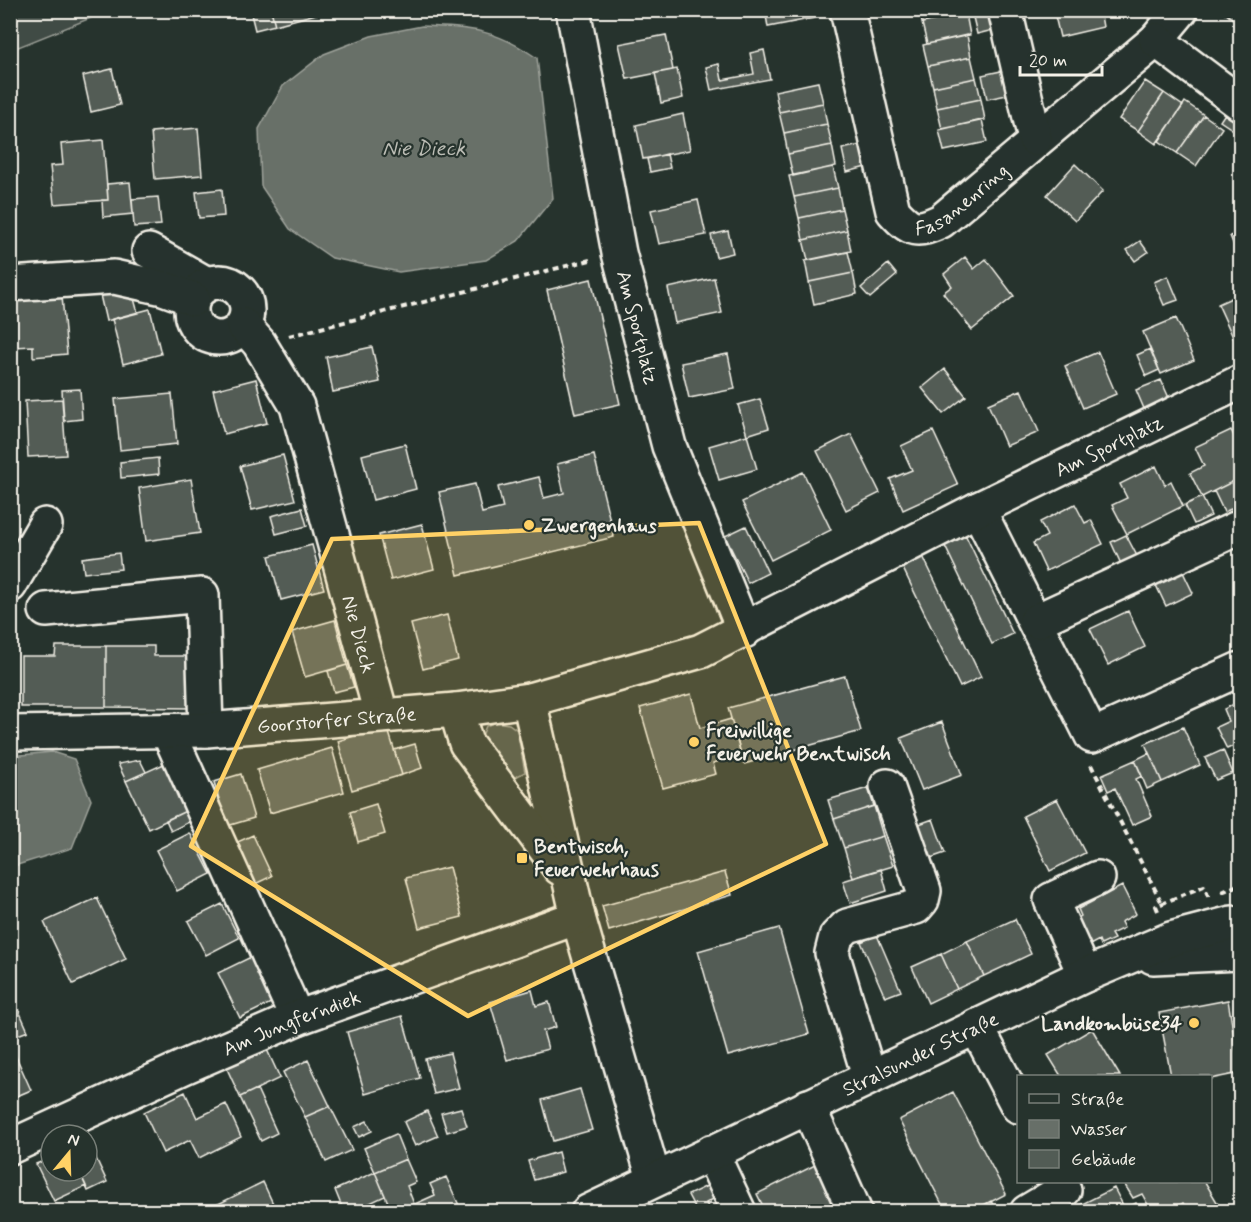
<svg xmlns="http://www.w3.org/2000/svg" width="1251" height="1222" font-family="Mynerve,sans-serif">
  <rect width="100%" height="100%" fill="#26332d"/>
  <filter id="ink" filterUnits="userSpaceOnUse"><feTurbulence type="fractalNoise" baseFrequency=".0167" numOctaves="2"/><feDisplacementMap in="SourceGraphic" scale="12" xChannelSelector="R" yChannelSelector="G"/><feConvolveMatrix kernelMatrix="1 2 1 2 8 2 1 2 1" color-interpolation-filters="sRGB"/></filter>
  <g filter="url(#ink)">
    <path fill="#414b45" stroke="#9a9e96" stroke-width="1.5" d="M11 10H108V11L11 50Z
      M495 722 509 724 517 730 525 772 510 780 482 736 486 726Z"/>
    <path fill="#676f68" stroke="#9fa39b" stroke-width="1.5" d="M422 26C472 28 495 29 537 58L553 198 518 241 486 260 399 272 332 258 290 229 261 186 259 129 283 86 324 54 371 36Z
      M52 752 74 759 91 800 72 848 11 867V756Z"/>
    <path fill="#525c55" stroke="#f4f1e8" stroke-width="1.5" d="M250 10H271L275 25 255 30Z
      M271 10H331L275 25Z
      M765 10H814L815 18 768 27Z
      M920 10H965L966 14 922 23Z
      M992 10 997 29 977 34 972 13Z
      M1080 10H1100L1103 27 1060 37 1055 16Z
      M1240 10V24L1222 11V10Z
      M966 14 970 35 927 44 922 23Z
      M666 35 673 70 627 79 619 44Z
      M967 35 971 57 928 66 923 45Z
      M764 50 770 79 711 90 706 67 719 64 722 80 754 74 750 53Z
      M971 57 976 78 933 87 928 66Z
      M112 69 120 105 91 112 83 76Z
      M677 69 683 98 661 103 655 73Z
      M1006 70 1012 94 987 99 982 75Z
      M976 78 981 99 937 108 933 87Z
      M1145 81 1164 93 1138 131 1119 119Z
      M818 82 823 103 779 112 775 91Z
      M1164 93 1183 106 1156 144 1138 131Z
      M981 99 985 120 942 129 937 108Z
      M1185 102 1204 115 1177 153 1159 141Z
      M823 103 827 124 784 133 779 112Z
      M1232 103 1240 109V130L1238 133 1220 121Z
      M683 114 690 150 643 159 636 125Z
      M1204 115 1222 128 1196 166 1177 153Z
      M982 120 987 142 944 151 939 130Z
      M827 124 832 145 788 154 784 133Z
      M198 128 202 175 155 179 151 132Z
      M103 140 108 200 54 204 50 166 63 165 61 144Z
      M865 144 870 166 847 172 842 149Z
      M832 145 836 166 793 176 788 154Z
      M667 154 670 168 650 172 647 159Z
      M1075 164 1103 191 1075 221 1047 195Z
      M833 167 838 188 794 197 789 176Z
      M130 182 133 214 103 217 102 200H108L107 184Z
      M838 188 842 209 799 218 794 197Z
      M222 189 224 216 199 218 196 192Z
      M158 197 161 225 134 227 132 199Z
      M698 200 706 235 659 244 651 210Z
      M842 209 847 230 803 240 799 218Z
      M847 230 851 251 808 260 803 240Z
      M728 231 733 253 716 257 711 235Z
      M1240 232V260L1230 236Z
      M1140 241 1148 252 1135 261 1127 250Z
      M848 252 853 273 809 282 805 261Z
      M965 257 974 269 986 259 1014 296 972 330 943 293 952 286 944 274Z
      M888 264 897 275 870 298 861 288Z
      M853 273 857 294 814 304 809 282Z
      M1168 276 1178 300 1164 305 1154 282Z
      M714 278 722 313 675 323 668 288Z
      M591 279 620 404 575 414 547 290Z
      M117 291 133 295 138 313 106 321 100 295Z
      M1240 294V344L1237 346 1218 304Z
      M62 296 67 354 33 357V346L13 347 10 301Z
      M150 309 161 354 123 364 112 319Z
      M1176 318 1194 360 1161 374 1143 332Z
      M372 347 380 382 333 392 326 357Z
      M1150 349 1159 370 1146 376 1137 355Z
      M1098 352 1116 394 1083 408 1065 366Z
      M728 354 735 389 689 398 681 363Z
      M945 369 966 396 943 414 922 388Z
      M256 379 267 423 224 434 213 390Z
      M1161 380 1170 400 1145 411 1136 390Z
      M80 389 82 419 64 421 62 390Z
      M1021 390 1039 432 1006 446 988 404Z
      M172 394 177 444 120 450 115 399Z
      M62 399 66 455 28 457 25 401Z
      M760 399 769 428 747 435 738 405Z
      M1231 430 1240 448V478L1202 497 1190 473 1204 466 1195 447Z
      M933 431 958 485 903 510 890 479 912 470 901 446Z
      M851 434 880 493 846 510 817 451Z
      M747 435 757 469 719 480 709 446Z
      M405 444 416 489 373 500 362 455Z
      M283 455 295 500 252 510 240 466Z
      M594 455 614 537 458 575 439 492 475 484 482 513 503 508 498 487 539 477 544 498 564 493 557 464Z
      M158 458 159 474 121 478 120 462Z
      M1156 466 1165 485 1171 481 1183 506 1127 534 1112 505 1127 498 1120 484Z
      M803 472 831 530 771 560 742 502Z
      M191 479 200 533 146 541 139 488Z
      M1236 480 1240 490V505L1224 512 1214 491Z
      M1202 497 1211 516 1194 524 1185 505Z
      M1075 504 1085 523 1091 520 1103 544 1046 571 1033 543 1047 536 1040 522Z
      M302 508 307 526 276 534 271 516Z
      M422 524 434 569 391 580 379 535Z
      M746 526 768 573 748 583 725 536Z
      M965 534 1013 634 992 644 944 544Z
      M1126 535 1137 556 1121 564 1111 542Z
      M312 545 324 589 281 600 269 556Z
      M920 550 981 677 960 687 899 560Z
      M119 553 121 569 84 573 82 558Z
      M1181 568 1193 593 1166 606 1154 581Z
      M1128 611 1145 647 1108 665 1090 629Z
      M447 615 458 660 423 669 411 624Z
      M335 620 347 665 305 677 292 632Z
      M56 646H106V707H21V656H55Z
      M106 646H154V656H191V708L106 707Z
      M347 665 354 687 334 692 328 671Z
      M845 676 861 731 744 764 728 708Z
      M691 694 700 728 731 719 741 755 713 763 716 774 663 788 640 708Z
      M1240 701V743L1227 749 1216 727 1229 721 1224 709Z
      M942 722 962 775 922 790 901 738Z
      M387 726 402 775 352 790 338 741Z
      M1183 727 1200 765 1162 782 1145 744Z
      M415 744 422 768 402 775 394 750Z
      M332 748 344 792 270 813 257 770Z
      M1223 750 1233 773 1216 780 1205 758Z
      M1149 753 1162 782 1147 789 1135 760Z
      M140 760 146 772 126 781 118 764Z
      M1135 760 1142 776 1136 779 1152 816 1132 825 1115 788 1108 791 1101 775Z
      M166 763 188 810 149 829 126 781Z
      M241 774 254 818 227 826 214 782Z
      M868 788 874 806 834 819 828 800Z
      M1057 799 1085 853 1050 871 1023 816Z
      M376 804 385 834 358 842 350 812Z
      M874 806 883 836 844 848 834 819Z
      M188 810 193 820 171 831 166 820Z
      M933 819 945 853 922 861 911 827Z
      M190 833 211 874 177 891 156 850Z
      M253 835 272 876 253 885 233 844Z
      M883 836 893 866 853 878 844 848Z
      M449 867 462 917 419 928 406 878Z
      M881 869 887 891 850 903 843 881Z
      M725 872 732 895 609 931 602 906Z
      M1122 886 1136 914 1121 922 1124 928 1111 934 1114 939 1101 945 1099 940 1088 946 1075 920 1081 916 1078 909Z
      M97 898 126 959 73 984 44 922Z
      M222 904 239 938 206 955 188 921Z
      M1015 919 1031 954 984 976 967 941Z
      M779 928 809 1034 728 1056 698 951Z
      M877 935 901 991 885 997 861 942Z
      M967 941 984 976 957 989 941 954Z
      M941 954 957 989 928 1003 912 967Z
      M251 957 273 1002 240 1018 218 973Z
      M532 990 536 1006 549 1002 556 1027 543 1031 548 1049 507 1060 490 1002Z
      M12 995 28 1031 10 1038V996Z
      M1228 1000 1240 1073 1210 1079V1076H1171L1159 1013Z
      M402 1016 420 1078 365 1094 347 1032Z
      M1092 1029 1120 1076H1061L1048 1055Z
      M1234 1033 1240 1035V1069Z
      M263 1041 280 1078 240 1097 223 1060Z
      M10 1043 31 1090 10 1099Z
      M450 1053 459 1088 434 1094 425 1059Z
      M308 1060 330 1106 305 1117 283 1072Z
      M257 1089 277 1133 261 1141 240 1097Z
      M580 1089 592 1130 553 1141 542 1100Z
      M185 1092 197 1118 226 1104 241 1137 199 1158 190 1140 163 1153 144 1112Z
      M953 1092 1006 1194 971 1212H946L899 1120Z
      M330 1106 352 1150 326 1162 305 1117Z
      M461 1108 467 1126 447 1132 441 1113Z
      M427 1111 438 1136 415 1146 404 1122Z
      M367 1121 372 1131 359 1137 354 1127Z
      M396 1134 406 1159 375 1172 364 1148Z
      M87 1139 107 1182 88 1191 79 1171H87Z
      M558 1152 563 1172 534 1180 528 1161Z
      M51 1158V1171H79L86 1186 54 1201 36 1164Z
      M406 1159 416 1182 407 1186 414 1204 392 1212 375 1172Z
      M821 1162 842 1205 828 1212H766L757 1194Z
      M375 1172 385 1196 351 1212H344L335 1190Z
      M446 1177 462 1212H397L435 1195 430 1184Z
      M263 1182 275 1208 268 1212H210L208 1209Z
      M1123 1182H1205L1223 1212H1189L1183 1203 1168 1212H1152L1142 1194 1133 1198Z
      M709 1185 715 1198 706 1203 709 1209 697 1212 688 1195Z
      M1114 1188 1125 1209 1136 1203 1140 1212H1081L1078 1206Z
      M991 1201 997 1212H971Z"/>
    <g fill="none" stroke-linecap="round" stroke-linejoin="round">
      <g stroke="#f4f1e8" stroke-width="38">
        <g id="minor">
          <path id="s1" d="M573 10 619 253 669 446 744 631"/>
          <path id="s2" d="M847 10 893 211C911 231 917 232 941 221L1156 40 1181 10"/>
          <path d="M1005 10 1035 139"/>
          <path d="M1156 40 1240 103"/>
          <path d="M149 251 207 284"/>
          <circle cx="219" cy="310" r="28"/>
          <path d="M10 284 114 277 163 288 193 299"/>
          <path id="s3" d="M243 325 259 343 297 406 381 714"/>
          <path d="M978 509 1092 736 1240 669"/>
          <path d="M10 585 45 525"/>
          <path d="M46 610 202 595 206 730"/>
          <path d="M1036 621 1240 527"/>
          <path d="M529 700 578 917 654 1179"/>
          <path d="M456 710 466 743 560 868"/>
          <path d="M168 731 297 1018"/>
          <path id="s4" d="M10 733 206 730 456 710 529 700 701 651 978 509 1240 382"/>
          <path d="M1153 957 1240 953"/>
          <path d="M1085 975 1051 900 1098 878"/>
          <path d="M976 1026 1018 1106"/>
          <path d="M869 1076 832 953 836 937 847 926 916 907 922 900 924 891 887 786"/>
          <path d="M808 1106 855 1212"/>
          <path id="s5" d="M10 1147 184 1067 297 1018 578 917"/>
          <path d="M711 1152 739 1212"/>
          <path id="s6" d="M588 1212 1085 975 1171 939 1232 923 1240 925"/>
          <path d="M1027 1212 1064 1190 1059 1182"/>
        </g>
      </g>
      <path stroke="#f4f1e8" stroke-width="4" stroke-dasharray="6 4.5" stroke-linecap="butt" d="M289 336 590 260
        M1091 765 1162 903
        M1222 892 1240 884
        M1158 911 1156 906 1204 886 1209 898"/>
      <use href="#minor" stroke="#26332d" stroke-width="33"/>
    </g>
  </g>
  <path fill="#ffd166" fill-opacity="0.2" stroke="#ffd166" stroke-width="4.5" stroke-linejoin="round" d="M699 523 826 844 468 1016 191 846 332 539Z"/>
  <g fill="#ffd166" stroke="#26332d" stroke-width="2">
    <circle cx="529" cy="525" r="6"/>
    <circle cx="694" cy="742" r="6"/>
    <rect x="516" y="852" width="12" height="12" rx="3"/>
    <circle cx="1194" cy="1023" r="6"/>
  </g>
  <g text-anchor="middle" stroke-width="4.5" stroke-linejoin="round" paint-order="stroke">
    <g font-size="20" fill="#f4f1e8" stroke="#26332d">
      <text dy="7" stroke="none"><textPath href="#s2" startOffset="290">Fasanenring</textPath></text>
      <text dy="7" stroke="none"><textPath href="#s1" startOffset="324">Am Sportplatz</textPath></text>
      <text dy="7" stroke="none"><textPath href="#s4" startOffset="1156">Am Sportplatz</textPath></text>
      <text dy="7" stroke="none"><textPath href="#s3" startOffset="334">Nie Dieck</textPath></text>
      <text dy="7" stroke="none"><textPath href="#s4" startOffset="327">Goorstorfer Straße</textPath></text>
      <text dy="7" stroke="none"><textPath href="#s5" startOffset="308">Am Jungferndiek</textPath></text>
      <text dy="7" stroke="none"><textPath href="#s6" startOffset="368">Stralsunder Straße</textPath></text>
    </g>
    <g font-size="20" font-weight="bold" fill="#f4f1e8" stroke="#26332d" text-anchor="start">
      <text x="541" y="532">Zwergenhaus</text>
      <text x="706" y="737">Freiwillige<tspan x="706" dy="23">Feuerwehr Bentwisch</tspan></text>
      <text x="534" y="853">Bentwisch,<tspan x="534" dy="23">Feuerwehrhaus</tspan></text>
      <text x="1182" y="1030" text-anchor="end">Landkombüse34</text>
    </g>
    <g font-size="21" font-style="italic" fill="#bcbdb5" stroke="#26332d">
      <text x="424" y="155">Nie Dieck</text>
    </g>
  </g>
  <rect width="1251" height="1222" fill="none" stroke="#26332d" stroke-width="36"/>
  <rect x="18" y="18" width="1215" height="1186" fill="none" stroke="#f4f1e8" stroke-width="2" filter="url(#ink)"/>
  <rect x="1017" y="1075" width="195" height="108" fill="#26332d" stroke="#787f78" stroke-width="1.5"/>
  <rect x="1029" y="1094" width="30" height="9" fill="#26332d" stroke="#787f78" stroke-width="1.5"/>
  <text x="1071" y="1105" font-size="18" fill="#f4f1e8">Straße</text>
  <rect x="1029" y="1120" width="30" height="18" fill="#676f68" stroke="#787f78" stroke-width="1.5"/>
  <text x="1071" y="1135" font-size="18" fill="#f4f1e8">Wasser</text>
  <rect x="1029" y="1150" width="30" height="18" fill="#525c55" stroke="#787f78" stroke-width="1.5"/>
  <text x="1071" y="1165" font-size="18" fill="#f4f1e8">Gebäude</text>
  <g transform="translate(69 1153) rotate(19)"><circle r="28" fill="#26332d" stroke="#787f78" stroke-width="1.5"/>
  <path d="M0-4.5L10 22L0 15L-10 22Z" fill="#ffd166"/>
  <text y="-9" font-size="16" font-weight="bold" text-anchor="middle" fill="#f4f1e8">N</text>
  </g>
  <path d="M1020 66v9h82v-9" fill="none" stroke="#f4f1e8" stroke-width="3"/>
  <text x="1029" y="66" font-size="18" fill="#f4f1e8" stroke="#26332d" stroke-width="4.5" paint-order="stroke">20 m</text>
</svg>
